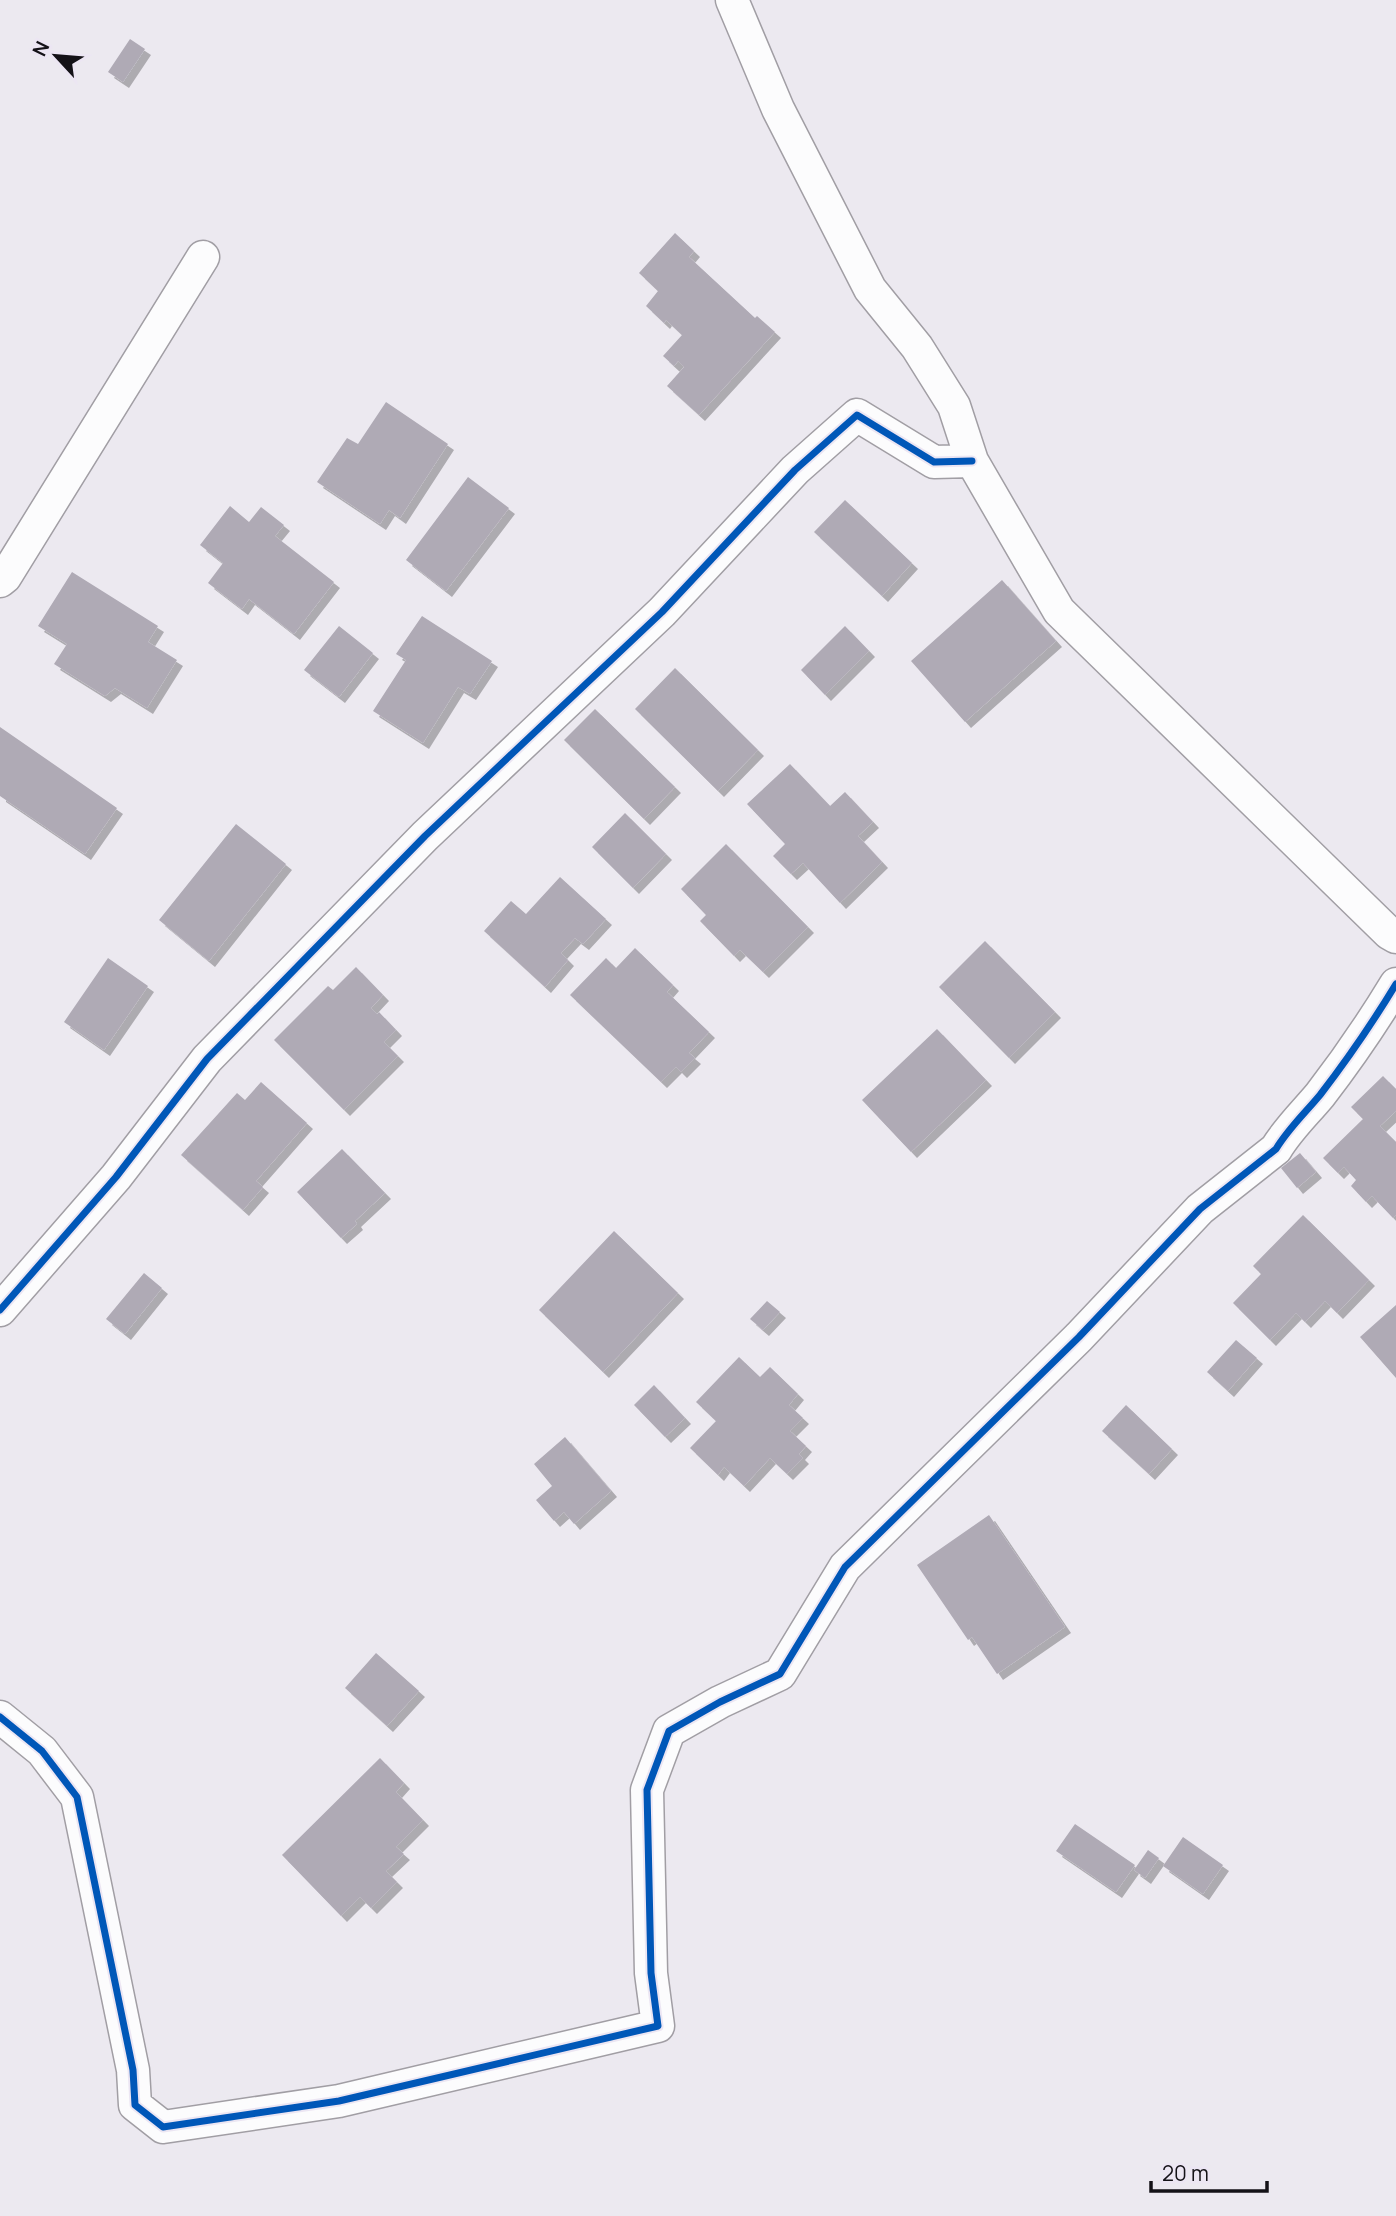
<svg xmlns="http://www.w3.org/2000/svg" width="1396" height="2216" font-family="Manrope,sans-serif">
  <defs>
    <filter id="shadow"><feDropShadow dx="6" dy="6" stdDeviation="0" flood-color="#0004"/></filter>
  </defs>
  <rect width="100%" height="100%" fill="#ece9f0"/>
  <path fill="#afaab5" filter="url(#shadow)" d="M130 39 145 49 123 82 108 72Z
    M675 233 694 251 689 257 755 318 757 316 775 332 699 415 667 386 684 367 678 361 674 366 663 356 682 335 666 320 664 323 646 306 658 291 639 273Z
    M386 402 448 444 400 518 389 510 380 524 317 482 347 438 358 444Z
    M468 477 509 508 446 591 406 560Z
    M845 500 912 563 882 596 814 532Z
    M230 506 249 522 261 507 284 525 275 536 334 582 294 634 249 599 242 609 208 583 223 563 200 545Z
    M72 572 158 626 148 642 177 660 147 708 115 688 105 696 54 664 67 644 38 626Z
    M1002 580 1056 641 965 722 911 661Z
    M422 616 492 661 470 694 458 687 423 743 373 711 406 660 396 654Z
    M339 626 373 653 339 697 304 670Z
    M845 626 869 651 825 695 801 670Z
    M675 668 758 750 718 791 635 709Z
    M595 709 675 787 644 819 564 740Z
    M0 727 117 808 85 854 0 796Z
    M790 764 830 806 845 792 873 822 858 836 882 862 840 903 803 863 791 874 773 856 785 844 747 804Z
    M625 813 666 854 633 888 592 847Z
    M236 824 286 864 209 961 159 920Z
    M726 844 808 927 763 972 740 950 734 956 700 921 706 915 681 889Z
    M560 877 606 919 583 944 575 938 561 953 568 960 545 987 484 931 511 901 526 914Z
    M985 941 1055 1012 1009 1058 939 987Z
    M635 948 673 985 667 992 709 1032 689 1053 695 1058 681 1072 676 1067 661 1082 570 995 606 958 616 968Z
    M108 958 148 986 104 1050 64 1022Z
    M356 967 383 995 371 1008 377 1014 379 1012 396 1030 384 1042 398 1056 344 1110 274 1040 328 986 333 990Z
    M937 1029 986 1080 911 1152 862 1100Z
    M1383 1076 1396 1089V1111L1380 1126 1396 1142V1215L1393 1218 1372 1196 1366 1202 1351 1186 1356 1180 1344 1167 1338 1173 1323 1158 1363 1119 1351 1107Z
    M261 1082 307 1123 256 1181 263 1187 243 1210 181 1155 237 1093 245 1100Z
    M342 1149 385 1193 355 1221 357 1224 341 1238 297 1192Z
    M1300 1153 1316 1172 1297 1188 1281 1168Z
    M1303 1215 1369 1280 1337 1313 1325 1301 1305 1322 1296 1313 1270 1340 1233 1303 1261 1274 1253 1266Z
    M614 1231 678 1293 603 1372 539 1310Z
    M144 1273 162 1288 125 1334 106 1319Z
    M767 1301 780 1312 763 1330 750 1319Z
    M1396 1305V1378L1360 1337Z
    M1236 1340 1257 1358 1228 1391 1207 1372Z
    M739 1357 760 1377 770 1367 798 1394 789 1405 803 1418 790 1431 806 1446 799 1454 803 1458 787 1474 770 1458 744 1486 724 1467 718 1475 690 1448 716 1421 696 1402Z
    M654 1385 685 1418 665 1437 634 1405Z
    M1126 1405 1172 1449 1149 1474 1102 1431Z
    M565 1437 611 1491 574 1524 564 1512 554 1521 536 1500 552 1486 534 1464Z
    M989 1515 1065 1627 997 1674 972 1637 968 1640 917 1565Z
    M376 1653 419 1691 387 1726 345 1688Z
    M380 1758 404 1783 396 1792 423 1820 396 1847 404 1854 386 1871 397 1882 371 1908 360 1897 341 1916 282 1855Z
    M1075 1824 1135 1865 1116 1892 1056 1851Z
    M1183 1837 1223 1865 1203 1894 1163 1866Z
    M1148 1850 1159 1858 1145 1878 1134 1870Z"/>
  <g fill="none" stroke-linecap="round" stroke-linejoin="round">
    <g stroke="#a19ea4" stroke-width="35">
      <path id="street" d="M732 0 778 109 870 289 917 347 954 406 972 461 1059 611 1389 933 1396 937
        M0 581 5 577 203 257
        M0 1310 116 1177 207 1059 425 836 662 612 795 470 857 415 934 462 972 461
        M0 1717 42 1751 77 1797 133 2070 135 2105 163 2127 339 2101 658 2026 651 1973 647 1790 669 1731 720 1702 780 1674 845 1567 1079 1337 1200 1209 1276 1149C1288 1129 1305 1113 1320 1095 1347 1060 1373 1022 1396 984"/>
    </g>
    <use href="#street" stroke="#fcfcfd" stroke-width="32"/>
    <g stroke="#ece6f3" stroke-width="11">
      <path id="cycleway" d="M0 1310 116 1177 207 1059 425 836 662 612 795 470 857 415 934 462 972 461
        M0 1717 42 1751 77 1797 133 2070 135 2105 163 2127 339 2101 658 2026 651 1973 647 1790 669 1731 720 1702 780 1674 845 1567 1079 1337 1200 1209 1276 1149C1288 1129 1305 1113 1320 1095 1347 1060 1373 1022 1396 984"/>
    </g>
    <use href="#cycleway" stroke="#0057b8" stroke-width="7"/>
  </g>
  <g transform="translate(56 56) rotate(296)" stroke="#ece6f3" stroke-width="5" paint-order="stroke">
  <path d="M0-5L12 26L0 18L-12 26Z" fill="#141217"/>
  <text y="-10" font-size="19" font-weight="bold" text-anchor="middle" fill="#141217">N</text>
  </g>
  <path d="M1151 2181v10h116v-10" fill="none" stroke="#141217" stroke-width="3.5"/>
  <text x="1162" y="2181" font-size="21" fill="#141217" stroke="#ece6f3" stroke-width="5" paint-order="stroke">20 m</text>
</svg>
